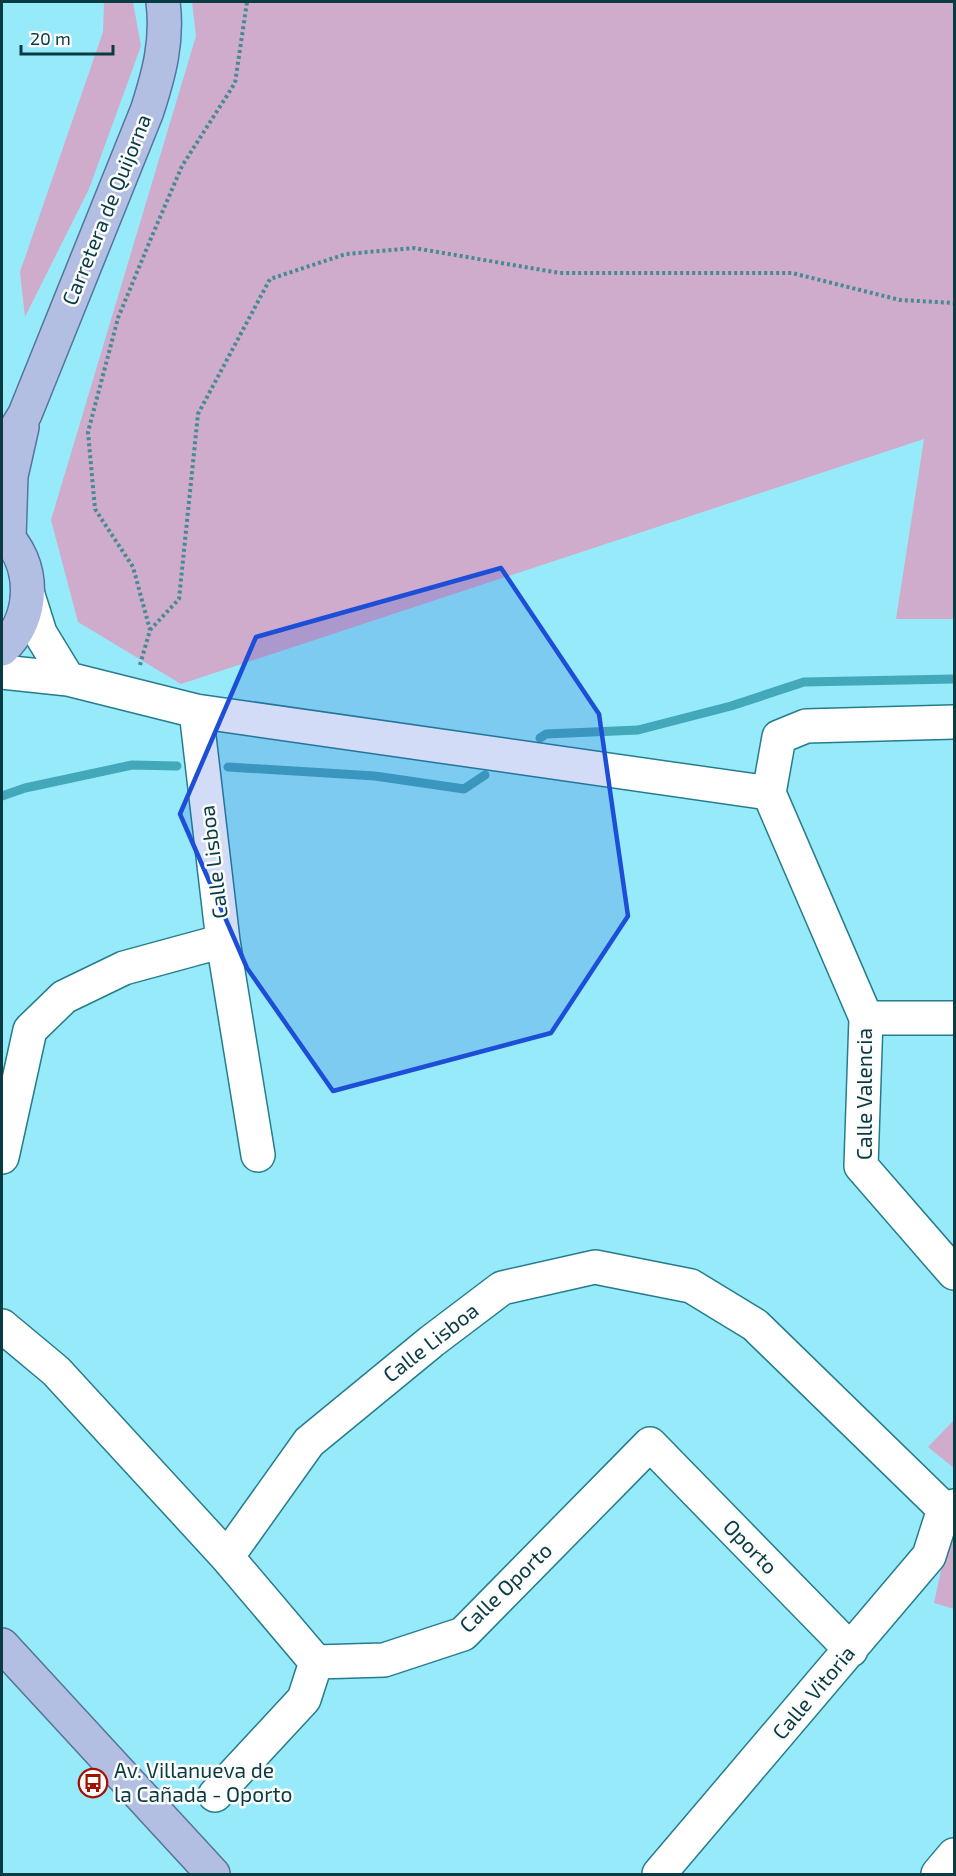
<svg xmlns="http://www.w3.org/2000/svg" width="956" height="1876" font-family="'Exo 2',sans-serif">
  <rect width="100%" height="100%" fill="#97eaf9"/>
  <path fill="#cfaccb" d="M104 2H133L141 46 89 189 25 317 20 272 103 32Z
    M192 2H954V619H896L924 439 181 684 78 622 51 520 196 36Z
    M954 1420V1468L928 1447Z
    M954 1509V1609L934 1603Z"/>
  <g fill="none" stroke-linecap="round" stroke-linejoin="round">
    <path stroke="#43a8b9" stroke-width="9" d="M540 738 546 734 638 730 731 706 804 682 954 679
      M228 767 375 776 464 789 485 775
      M2 796 25 788 132 765 177 766"/>
    <g stroke="#257d8b" stroke-width="36">
      <path id="minor" d="M28 595 40 633 68 679
        M2 672 68 679 196 711 769 793
        M769 793 866 1018 861 1166 954 1273
        M769 793 779 737 806 726 954 722
        M223 941 258 1155
        M866 1018H954
        M2 1157 30 1030 64 997 124 968 223 941 196 711
        M2 1326 56 1371 227 1557 316 1662
        M227 1557 309 1442 432 1341 502 1288 595 1267 691 1286 755 1325 944 1509
        M215 1795 304 1699 316 1662 384 1660 463 1634 650 1444 851 1650
        M659 1874 929 1556 944 1509 954 1506
        M938 1874 954 1855"/>
    </g>
    <g stroke="#55749e" stroke-width="36">
      <path id="major" d="M2 452 25 414 147 111C159 74 168 41 163 2
        M2 532C36 562 36 618 2 649
        M9 538 11 476 22 427
        M2 1645 213 1874"/>
    </g>
    <path stroke="#488a94" stroke-width="4" stroke-dasharray="3 3" stroke-linecap="butt" d="M150 630 179 599 198 414 270 279 346 254 414 248 560 273H792L900 300 954 303
      M140 665 150 630 133 567 95 509 88 432 118 318 152 236 182 166 235 83 247 2"/>
    <use href="#minor" stroke="#fff" stroke-width="33"/>
    <use href="#major" stroke="#b2bee2" stroke-width="33"/>
  </g>
  <path fill="#1d4ed8" fill-opacity="0.2" stroke="#1d4ed8" stroke-width="4.5" stroke-linejoin="round" d="M501 568 599 714 628 916 551 1033 333 1091 247 968 180 814 256 637Z"/>
  <defs>
    <g id="bus-ring" transform="scale(1.5)"><circle r="9.5" fill="#fcfcfc" stroke="#a40f02" stroke-width="1.5"/><path d="M-5-6H5V4H4V6H2V4H-2V6H-4V4H-5ZM-3.5-4V0h7V-4ZM-3.5 1.2v1.5H-2V1.2ZM2 1.2v1.5H3.5V1.2Z" fill="#a40f02"/></g>
  </defs>
  <g fill-rule="evenodd">
    <use href="#bus-ring" x="93" y="1783"/>
  </g>
  <g text-anchor="middle" stroke-width="5" stroke-linejoin="round" paint-order="stroke">
    <g font-size="21" fill="#083b42" stroke="#fcfcfc">
      <text transform="translate(107 210) rotate(-68)" y="7">Carretera de Quijorna</text>
      <text transform="translate(214 862) rotate(-97)" y="7">Calle Lisboa</text>
      <text transform="translate(865 1094) rotate(-90)" y="7">Calle Valencia</text>
      <text transform="translate(431 1343) rotate(-38)" y="7">Calle Lisboa</text>
      <text transform="translate(750 1547) rotate(46)" y="7">Oporto</text>
      <text transform="translate(506 1588) rotate(-44)" y="7">Calle Oporto</text>
      <text transform="translate(814 1693) rotate(-50)" y="7">Calle Vitoria</text>
    </g>
    <g font-size="21" fill="#083b42" stroke="#fcfcfc" text-anchor="start">
      <text x="114" y="1778">Av. Villanueva de<tspan x="114" dy="24">la Cañada - Oporto</tspan></text>
    </g>
  </g>
  <rect width="956" height="1876" fill="none" stroke="#083b42" stroke-width="6"/>
  <path d="M21 45v9h92v-9" fill="none" stroke="#083b42" stroke-width="3"/>
  <text x="30" y="45" font-size="18" fill="#083b42" stroke="#fcfcfc" stroke-width="4.5" paint-order="stroke">20 m</text>
</svg>
